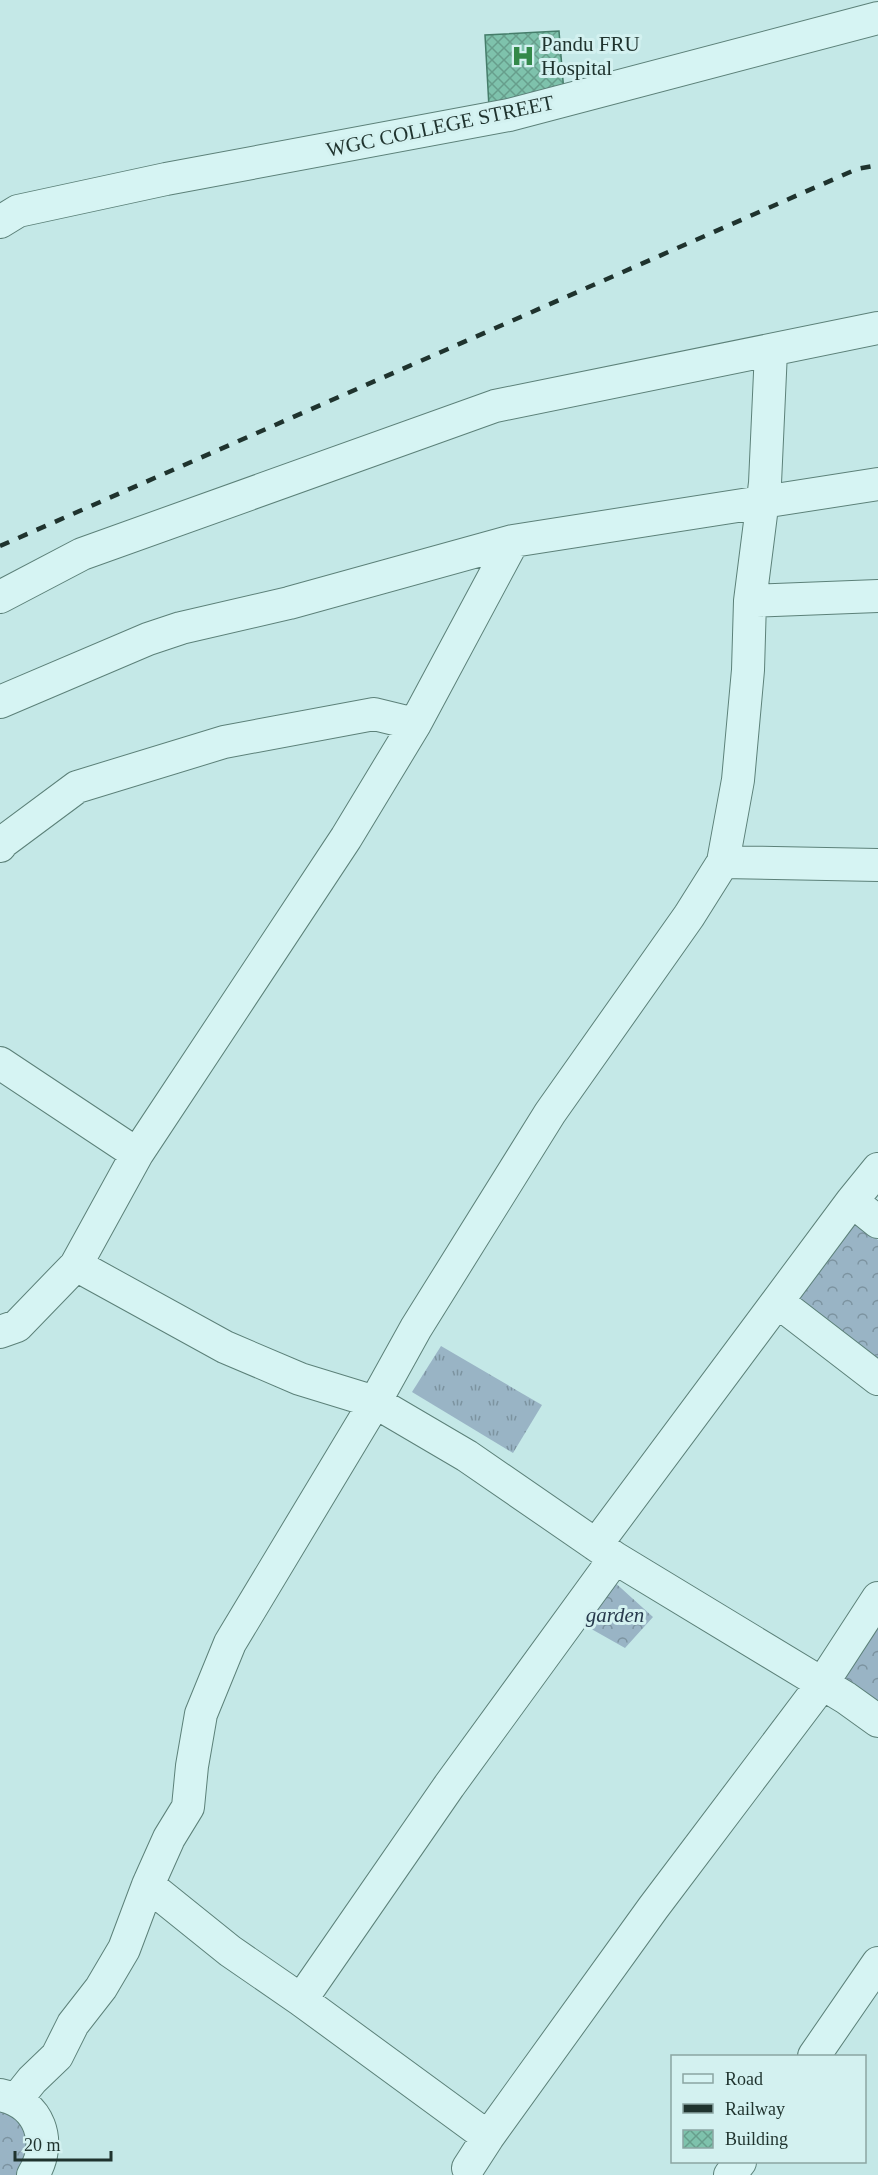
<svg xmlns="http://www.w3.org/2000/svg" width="878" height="2175" font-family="'Times New Roman',serif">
  <defs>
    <pattern id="grass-tufts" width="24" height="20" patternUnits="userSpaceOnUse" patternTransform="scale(1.5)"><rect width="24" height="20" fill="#99b4c5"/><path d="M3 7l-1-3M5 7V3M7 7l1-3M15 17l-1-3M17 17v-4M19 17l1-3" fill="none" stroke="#7c93a0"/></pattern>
    <pattern id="forest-crowns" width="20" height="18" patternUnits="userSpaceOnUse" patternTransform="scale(1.5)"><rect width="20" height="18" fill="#99b4c5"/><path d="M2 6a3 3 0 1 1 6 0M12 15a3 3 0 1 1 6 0" fill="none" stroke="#7c93a0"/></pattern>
    <pattern id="building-cross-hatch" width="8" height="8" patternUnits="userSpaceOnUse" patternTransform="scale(1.5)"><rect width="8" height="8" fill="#7ec2ac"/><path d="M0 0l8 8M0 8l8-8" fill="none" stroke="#679e8c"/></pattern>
  </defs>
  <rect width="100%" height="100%" fill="#c4e8e7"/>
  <path fill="url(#grass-tufts)" d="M441 1346 542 1405 513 1453 412 1392Z"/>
  <path fill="url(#forest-crowns)" d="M850 1216 878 1240V1362L796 1299Z
    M611 1579 653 1617 625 1648 579 1622Z
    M878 1598V1721L822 1684Z
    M0 2107 10 2110 33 2141 21 2175H0Z"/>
  <path fill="url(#building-cross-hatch)" stroke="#457d6a" stroke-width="1.5" d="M559 31 564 93 489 107 485 35Z"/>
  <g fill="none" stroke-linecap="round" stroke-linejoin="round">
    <g stroke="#5c8179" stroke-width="34">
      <path id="minor" d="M0 222 18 211 166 179 509 115 878 18
        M0 597 82 554 495 406 878 328
        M750 601 878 596
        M0 702 148 639 181 628 289 603 513 541 878 484
        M0 846 3 842 77 787 224 742 374 714 415 724
        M723 862 878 865
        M0 1063 137 1154
        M852 1201 878 1169
        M76 1265 225 1347 300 1379 375 1402 416 1328 550 1113 689 916 723 862 738 780 748 670 750 601 765 483 771 351
        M778 1302 878 1379
        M0 1332 17 1326 76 1265 137 1154 346 838 415 724 513 541
        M596 1545 852 1201 878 1222
        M148 1885 230 1951 301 2000 449 1786 615 1558
        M301 2000 488 2137
        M814 2056 878 1963
        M0 2095C40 2103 53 2142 33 2175
        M16 2100 32 2080 57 2056 73 2024 101 1988 124 1949 148 1885 169 1838 188 1807 192 1766 201 1714 230 1643 375 1402 467 1456 615 1558 846 1698 878 1721
        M468 2168 488 2137 653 1908 822 1684 878 1598
        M730 2175 740 2162"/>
    </g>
    <use href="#minor" stroke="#d6f4f3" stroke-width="32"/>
    <path stroke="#1f332e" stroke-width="4.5" stroke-dasharray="10 10" stroke-linecap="butt" d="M0 546 857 169 878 165"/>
  </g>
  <defs>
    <g id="hospital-bare" transform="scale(1.8)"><path d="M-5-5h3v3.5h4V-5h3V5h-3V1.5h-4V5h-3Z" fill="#338949" stroke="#d3f1f0" stroke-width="2.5" paint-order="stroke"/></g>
  </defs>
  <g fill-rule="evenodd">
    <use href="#hospital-bare" x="523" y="56"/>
  </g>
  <g text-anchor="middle" stroke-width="6" stroke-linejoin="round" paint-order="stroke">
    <g font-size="21" fill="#1f332e" stroke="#d3f1f0" text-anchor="start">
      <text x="541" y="51">Pandu FRU<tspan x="541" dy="24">Hospital</tspan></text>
    </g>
    <g font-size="21" fill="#1f332e" stroke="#d3f1f0">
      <text transform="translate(440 126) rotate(-12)" y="7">WGC COLLEGE STREET</text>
    </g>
    <g font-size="21" font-style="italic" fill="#283a4d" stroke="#d3f1f0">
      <text x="615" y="1622">garden</text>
    </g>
  </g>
  <rect x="671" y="2055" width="195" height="108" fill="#d3f1f0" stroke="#8ba5a2" stroke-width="1.5"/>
  <rect x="683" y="2074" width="30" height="9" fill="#d6f4f3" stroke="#8ba5a2" stroke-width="1.5"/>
  <text x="725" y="2085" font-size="18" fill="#1f332e">Road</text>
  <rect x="683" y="2104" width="30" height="9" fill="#1f332e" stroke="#8ba5a2" stroke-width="1.5"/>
  <text x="725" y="2115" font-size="18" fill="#1f332e">Railway</text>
  <rect x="683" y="2130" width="30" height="18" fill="url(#building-cross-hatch)" stroke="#8ba5a2" stroke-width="1.5"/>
  <text x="725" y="2145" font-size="18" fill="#1f332e">Building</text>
  <path d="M15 2151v9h96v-9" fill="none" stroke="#1f332e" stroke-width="3"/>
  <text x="24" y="2151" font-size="18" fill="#1f332e" stroke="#d3f1f0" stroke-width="4.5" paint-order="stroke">20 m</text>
</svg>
